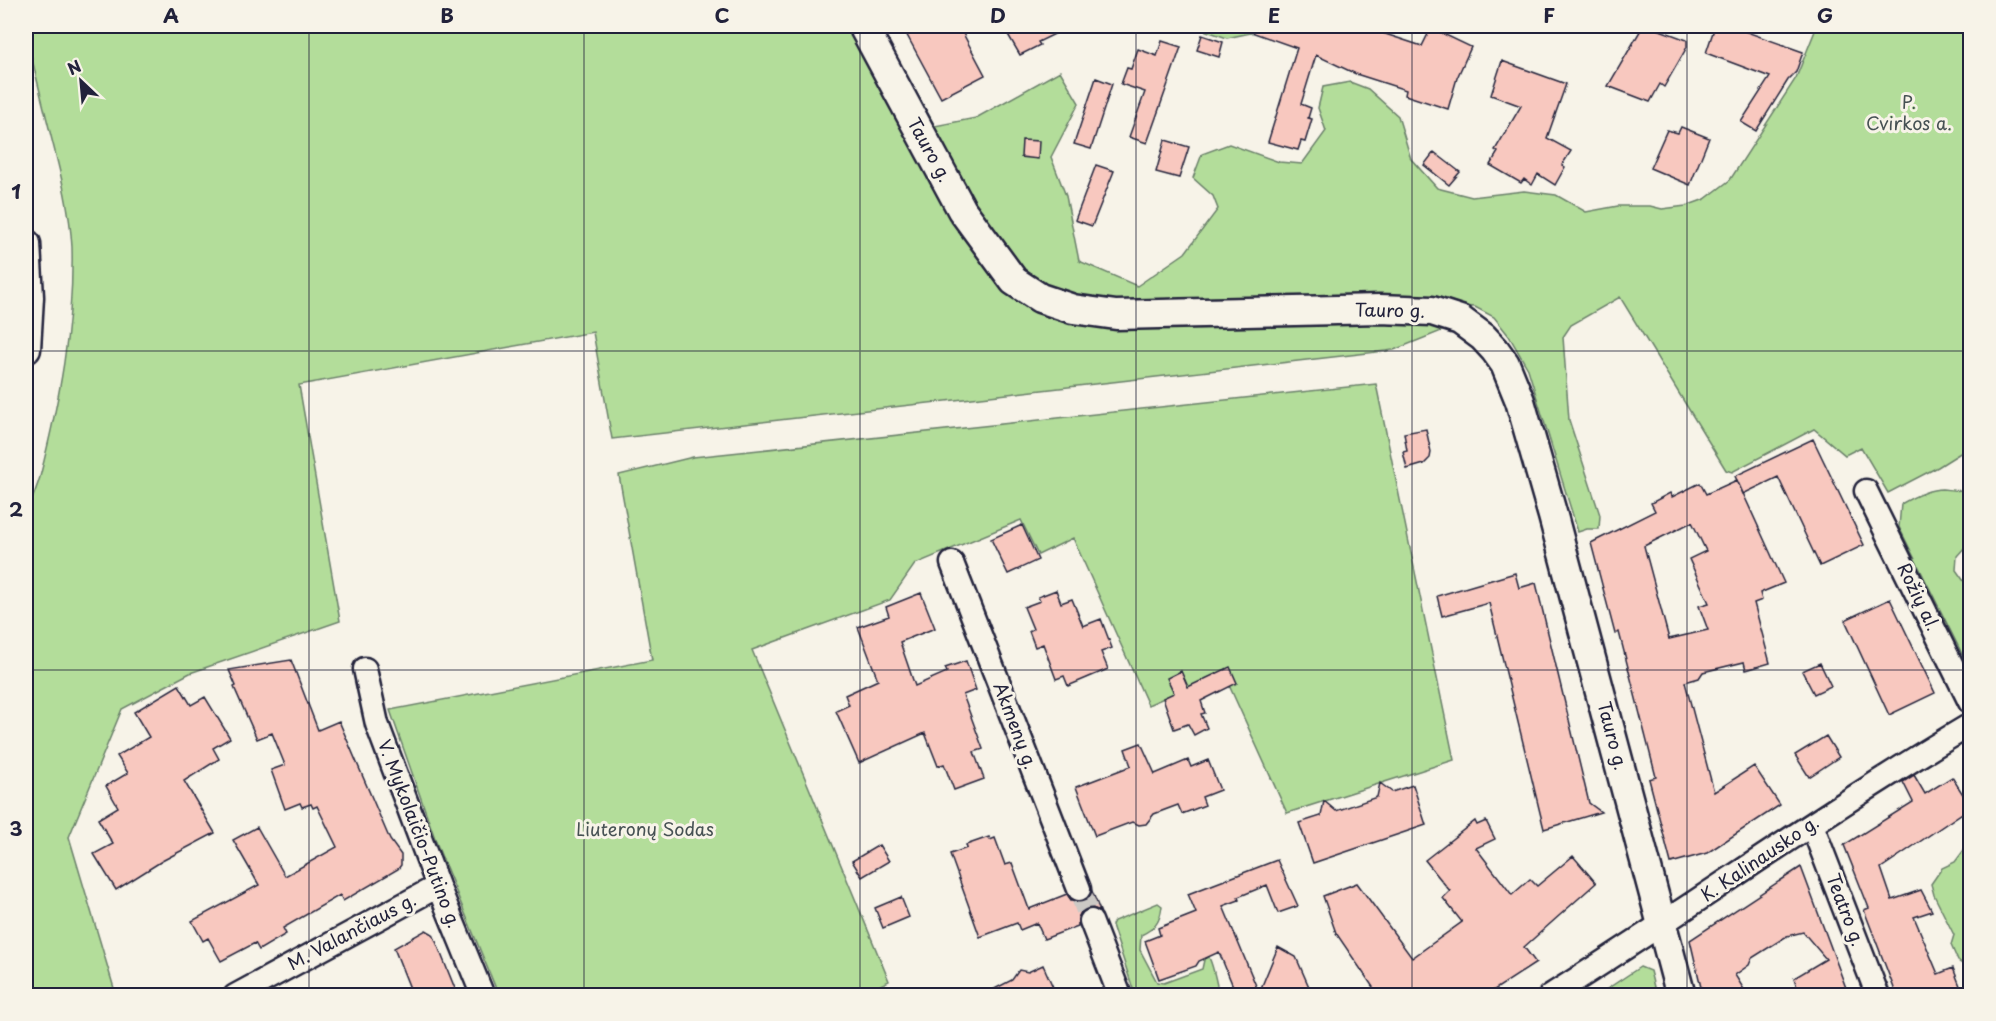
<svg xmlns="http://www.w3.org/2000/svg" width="1996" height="1021" font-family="'Playpen Sans',sans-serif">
  <rect width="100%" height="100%" fill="#f7f3e8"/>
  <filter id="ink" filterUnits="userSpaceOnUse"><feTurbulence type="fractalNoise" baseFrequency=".0167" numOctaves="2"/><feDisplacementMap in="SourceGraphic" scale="12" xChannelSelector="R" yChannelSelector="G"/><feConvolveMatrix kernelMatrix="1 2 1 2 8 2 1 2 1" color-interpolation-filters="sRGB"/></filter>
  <g filter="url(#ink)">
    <path fill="#b3dd9a" stroke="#6a806a" stroke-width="1.5" d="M26 26H879L935 126 976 118 1060 71 1079 103 1051 157 1066 196 1079 261 1137 286 1185 253 1218 209 1213 196 1193 178 1202 154 1229 144 1279 162 1302 164 1326 131 1318 108 1323 87 1350 82 1368 89 1398 116 1411 159 1437 188 1472 197 1524 191 1556 195 1586 212 1618 206H1650L1662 209 1686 206 1705 199 1730 180 1796 78 1817 26H1970V447L1938 467 1888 493 1861 447 1845 455 1814 429 1732 472 1726 470 1620 297 1571 325 1563 337 1569 420 1600 515 1599 529H1587L1578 532 1528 369 1509 336 1494 317 1475 307 1460 306 1449 328 1394 350 612 439 593 332 299 385 340 621 190 673 122 709 69 837 116 995H26V520C29 504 36 491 40 477 59 402 74 325 72 247 70 211 61 175 52 140 43 104 34 69 26 33Z
      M1192 26H1260L1255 32 1227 38Z
      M1376 384 1454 760 1287 813 1223 672 1148 705 1073 538 1038 555 1021 520 915 564 890 600 752 650 889 981 858 996H499L439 850 390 710 652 660 619 475 693 457Z
      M1970 488V526L1966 546 1957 556 1956 570 1966 584 1965 609 1970 620V670L1899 527 1901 504C1913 497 1928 489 1942 489 1953 490 1960 492 1970 488Z
      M1969 835 1970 867 1968 871 1970 870V967L1968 968 1958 961 1951 945 1954 935 1934 895 1931 884 1942 868 1955 862 1964 850Z
      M1158 903 1162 906C1160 922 1156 928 1141 935L1140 950 1157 982 1164 983 1202 969 1204 960 1197 940C1212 953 1215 977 1219 995H1135L1112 925 1114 921Z
      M1640 967 1650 971 1656 995H1598Z"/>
    <path fill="#f8c8bf" stroke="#22223b" stroke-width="1.5" fill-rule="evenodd" d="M902 26H959L985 75 941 98Z
      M1003 26H1071L1038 42 1040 45 1020 55Z
      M1240 26H1361L1422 46 1431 28 1471 47 1457 78 1448 109 1405 95 1406 90 1356 74 1316 55 1301 104 1311 108 1308 118 1312 119 1305 142 1301 141 1298 150 1268 142 1297 48 1240 28Z
      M1643 26H1649L1687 40V47L1664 87 1660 84 1650 102 1608 86Z
      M1715 26H1730L1803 52 1796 72 1788 80 1756 131 1741 122 1770 77 1706 53Z
      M1202 35 1223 42 1219 57 1197 50Z
      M1162 41 1181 47 1147 143 1129 137 1145 92 1121 84 1127 68 1131 69 1138 49 1157 56Z
      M1502 61 1566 84 1547 138 1571 151 1562 165 1565 167 1555 185 1538 174 1532 185 1524 179 1521 183 1490 165 1498 152 1495 150 1521 106 1491 95Z
      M1096 78 1112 84 1091 149 1074 144Z
      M1681 127 1709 138 1690 185 1650 168 1667 130 1678 133Z
      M1022 140 1039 141 1038 159 1021 157Z
      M1165 140 1189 147 1179 178 1156 172Z
      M1434 152 1460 172 1449 185 1424 165Z
      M1096 165 1114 171 1092 226 1075 220Z
      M1426 429 1431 452 1430 458 1424 464 1407 469 1403 452 1407 451 1404 433Z
      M1813 439 1864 545 1820 566 1778 477 1743 494 1735 476Z
      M1737 480 1784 583 1760 593 1762 600 1754 603 1770 663 1746 670 1744 662 1703 672 1699 678 1685 682 1714 792 1754 766 1780 805 1707 853 1671 863 1649 779 1656 777 1619 632 1615 634 1591 543 1655 511 1651 503 1670 493 1672 497 1700 483 1706 494ZM1692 522 1706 551 1689 559 1709 603 1699 606 1708 630 1669 639 1644 546Z
      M1022 525 1038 560 1008 574 991 539Z
      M1515 573 1519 588 1536 583 1589 803 1601 812 1544 829 1489 603 1442 616 1437 596Z
      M1056 590 1061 603 1072 599 1083 626 1101 619 1112 648 1101 652 1108 669 1068 686 1064 676 1056 679 1043 644 1035 647 1029 631 1033 629 1024 607 1040 601 1038 597Z
      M921 593 935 628 900 642 915 686 947 672 945 668 966 661 976 690 963 695 983 749 974 752 984 779 954 790 944 764 938 766 925 733 859 763 836 711 849 705 845 695 878 680 858 627 889 616 886 607Z
      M1890 599 1935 693 1889 715 1845 620Z
      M291 660 318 730 339 721 390 840 401 855V865L398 869 343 901 340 895 283 928 286 934 259 950 255 943 221 961 208 938 203 941 192 921 259 885 233 840 257 827 285 876 337 847 317 806 313 808 311 804 302 807 300 803 285 809 271 770 285 765 272 733 257 739 234 687 236 686 229 670Z
      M1820 663 1831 686 1814 694 1802 671Z
      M1230 667 1237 683 1201 701 1205 713 1201 714 1207 728 1194 735 1188 724 1174 729 1163 698 1174 693 1167 678 1181 671 1188 687Z
      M179 685 191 705 205 697 230 738 213 748 219 759 184 781 215 833 162 861 116 890 94 854 113 844 98 819 118 807 106 786 128 773 117 756 149 737 134 712Z
      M1826 736 1839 757 1809 777 1795 755Z
      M1141 743 1155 774 1188 760 1191 767 1208 760 1220 790 1202 797 1205 805 1182 814 1178 805 1154 814 1146 824 1139 825 1132 822 1095 836 1076 787 1131 766 1125 749Z
      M1914 775 1925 794 1952 777 1971 807 1881 868 1892 900 1921 890 1932 911 1914 917 1938 974 1953 968 1964 996H1897L1864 910 1869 908 1844 845 1913 802 1903 782Z
      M1380 783 1392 792 1413 785 1426 825 1313 863 1299 823 1321 816 1324 801 1336 811 1377 797Z
      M1475 821 1477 825 1486 821 1495 839 1476 848 1512 895 1530 879 1537 886 1573 856 1596 883 1524 947 1536 963 1485 996H1379L1336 933 1323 896 1357 883 1412 958 1462 922 1443 898 1450 891 1425 860Z
      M989 837 990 840 995 838 1005 865 1012 863 1029 909 1067 894 1071 900 1078 902H1083L1089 898 1092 891 1100 911 1092 908 1086 909 1081 912 1078 918V926L1044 939 1037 923 1020 930 1017 923 980 937 950 854 967 848 966 845Z
      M879 845 889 861 862 877 852 861Z
      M1277 860 1298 906 1278 913 1267 885 1238 897 1239 900 1223 906 1259 993 1278 947 1296 957 1313 996H1237L1219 952 1199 961 1196 966 1159 979 1145 941 1160 935 1158 928 1196 913 1188 894Z
      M1801 867 1849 996H1800L1794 978 1826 959 1803 932 1787 936 1752 958 1749 965 1735 975 1748 996H1703L1690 940Z
      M901 897 909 917 883 928 875 908Z
      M426 930 433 934 458 996H413L394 948Z
      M1043 965 1057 996H981L1012 980 1019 970 1028 972Z"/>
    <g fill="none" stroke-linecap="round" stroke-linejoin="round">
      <path stroke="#ccc9c5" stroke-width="22" stroke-dasharray="22 11" stroke-linecap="butt" d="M1079 889 1091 921"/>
      <g stroke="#22223b" stroke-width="27">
        <path id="minor" d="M1866 491 1970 702
          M952 563 1079 889
          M365 669 377 724 438 886 483 996
          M1812 825 1878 996
          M1091 921 1120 996
          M235 996 438 886
          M1550 996C1692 907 1827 810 1970 725"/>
      </g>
      <g stroke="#22223b" stroke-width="33">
        <path id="major" d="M863 26 962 210 1014 281 1040 298 1073 309 1116 315 1380 309 1432 311 1460 320 1483 337 1495 350 1505 364 1520 401 1553 516 1681 996
          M26 244 29 297 26 349"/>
      </g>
      <use href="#minor" stroke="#f7f3e8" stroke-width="22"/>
      <use href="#major" stroke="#f7f3e8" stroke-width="28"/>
    </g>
  </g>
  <path fill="none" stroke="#22223b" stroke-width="1.5" stroke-opacity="0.55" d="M309 26V996M584 26V996M860 26V996M1136 26V996M1412 26V996M1687 26V996M26 351H1970M26 670H1970"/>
  <g text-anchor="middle" stroke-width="6" stroke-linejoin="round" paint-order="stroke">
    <g font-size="18" fill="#465153" stroke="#f7f3e8">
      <text x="1909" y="109">P.<tspan x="1909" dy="21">Cvirkos a.</tspan></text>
      <text x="645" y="836">Liuteronų Sodas</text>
    </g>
    <g font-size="18" fill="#22223b" stroke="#f7f3e8">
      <text transform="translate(929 150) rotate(61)" y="6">Tauro g.</text>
      <text transform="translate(1390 311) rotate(1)" y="6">Tauro g.</text>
      <text transform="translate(1918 597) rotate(64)" y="6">Rožių al.</text>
      <text transform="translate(1015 726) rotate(69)" y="6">Akmenų g.</text>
      <text transform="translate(1612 736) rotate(75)" y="6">Tauro g.</text>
      <text transform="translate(419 834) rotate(69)" y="6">V. Mykolaičio-Putino g.</text>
      <text transform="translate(1760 859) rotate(-34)" y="6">K. Kalinausko g.</text>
      <text transform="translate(1845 910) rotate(69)" y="6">Teatro g.</text>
      <text transform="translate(352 932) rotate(-28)" y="6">M. Valančiaus g.</text>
    </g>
  </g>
  <rect width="1996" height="1021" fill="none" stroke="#f7f3e8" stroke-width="66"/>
  <g transform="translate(81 81) rotate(334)" stroke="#f7f3e8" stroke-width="4.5" paint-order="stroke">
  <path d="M0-4.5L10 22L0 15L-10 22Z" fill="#22223b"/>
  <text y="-9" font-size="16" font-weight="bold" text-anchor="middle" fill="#22223b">N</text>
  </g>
  <rect x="33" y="33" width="1930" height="955" fill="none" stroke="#22223b" stroke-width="2"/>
  <g font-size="20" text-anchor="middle" font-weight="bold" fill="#22223b">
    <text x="171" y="23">A</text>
    <text x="447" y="23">B</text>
    <text x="722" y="23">C</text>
    <text x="998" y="23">D</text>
    <text x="1274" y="23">E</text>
    <text x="1549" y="23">F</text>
    <text x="1825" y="23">G</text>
    <text x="16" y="199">1</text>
    <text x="16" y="517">2</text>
    <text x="16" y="836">3</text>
  </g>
</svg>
